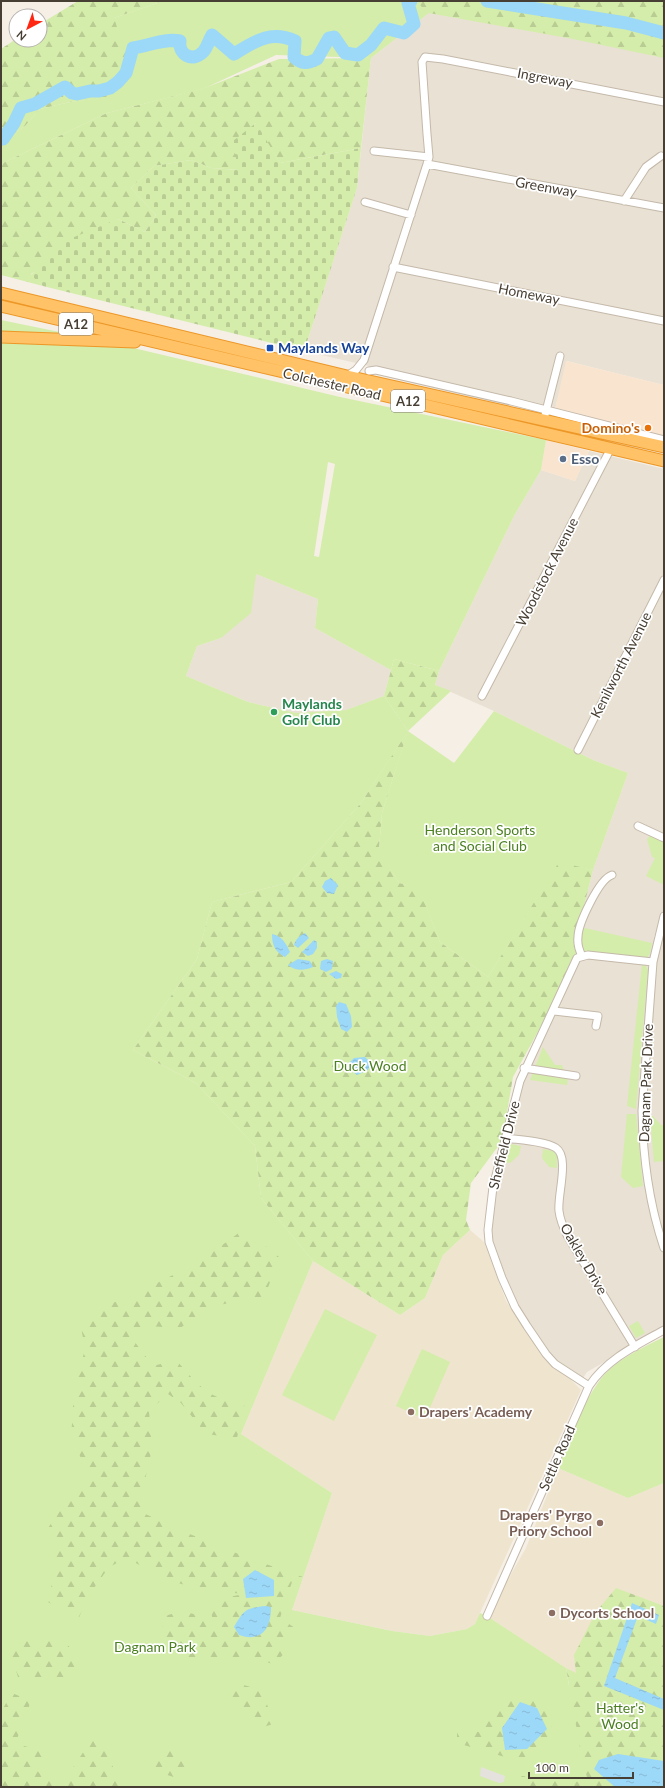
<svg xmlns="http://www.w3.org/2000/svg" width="665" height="1788" font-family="Lato,sans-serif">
  <defs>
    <pattern id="forest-firs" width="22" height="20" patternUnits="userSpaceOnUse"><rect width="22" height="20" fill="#d4edaa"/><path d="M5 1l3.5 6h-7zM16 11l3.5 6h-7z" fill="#b8cc93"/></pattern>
    <pattern id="cemetery-stones" width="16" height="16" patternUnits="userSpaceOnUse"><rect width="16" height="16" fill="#d4edaa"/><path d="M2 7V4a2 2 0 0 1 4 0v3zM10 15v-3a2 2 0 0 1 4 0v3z" fill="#b8cc93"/></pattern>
    <pattern id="water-ripples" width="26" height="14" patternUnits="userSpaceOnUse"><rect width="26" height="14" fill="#9cd8f8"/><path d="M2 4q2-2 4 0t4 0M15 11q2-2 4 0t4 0" fill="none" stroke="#88bad5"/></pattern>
  </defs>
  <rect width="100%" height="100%" fill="#f5efe6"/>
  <path fill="#e9e1d3" d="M429 13 576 39 664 57V385L567 361 555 409 304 351 357 188 371 58Z
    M589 451 664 469V914L654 937 664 940V1328L587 1372 581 1381 555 1364 527 1326 492 1254 490 1208 520 1081 566 985 579 949 581 918 593 870 628 773 593 760 494 711 435 685 439 671 514 516 541 470 575 481Z
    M256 574 318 599 315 628 391 670 384 696 346 710 296 713 248 702 186 676 197 646 221 638Z"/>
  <path fill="#f9e4cf" d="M566 361 664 385V436L555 409Z
    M546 440 589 451 575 481 541 470Z"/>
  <path fill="#efe4ce" d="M470 1230 484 1242 506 1301 525 1330 532 1333 546 1354 581 1390 480 1613 475 1624 467 1629 430 1636 392 1631 292 1610 332 1493 241 1434 313 1261 400 1315 425 1298 443 1255Z
    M558 1468 628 1498 664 1483V1606L616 1589 591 1682 566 1668 487 1616 526 1548Z"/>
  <path fill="#d4edaa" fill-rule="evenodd" d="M163 1H664V58L573 39 429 13 371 58 276 55 203 89 107 113 1 164V142L25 126 40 109 70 102 100 98 114 18Z
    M1 320 108 342 340 397 546 440 541 470 514 516 439 671 394 659 391 670 315 628 318 599 256 574 251 613 221 638 197 646 186 676 248 702 296 713 346 710 384 696 408 731 454 763 494 711 593 760 628 773 593 870 559 863 488 977 440 942 419 889 399 883 379 849 382 813 407 733 361 803 291 882 212 902 197 959 133 1050 196 1083 255 1146 261 1198 313 1261 241 1434 332 1493 292 1610 392 1631 430 1636 467 1629 475 1624 480 1613 487 1616 566 1668 569 1686 664 1733 591 1787H1ZM328 462 335 464 319 557 314 556Z
    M651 835 664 842V885L646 876 655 858 652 857 647 839Z
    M580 927 652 943 650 954 646 959 580 951Z
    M642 965 646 966 648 970 636 1109 627 1106Z
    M543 1047 555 1065H562L566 1077 568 1078 567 1085 530 1080Z
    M627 1114H636L643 1186 633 1188 621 1177Z
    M650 1116H653L661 1125H663L664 1161 654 1162Z
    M511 1144 521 1146 519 1155 510 1163 503 1162 507 1147Z
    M543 1149 553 1151 557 1155V1168L549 1167 542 1158Z
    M325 1309 377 1335 334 1421 282 1395Z
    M638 1321 645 1333 636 1338 629 1326Z
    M664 1337V1483L628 1498 558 1468C571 1438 583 1400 604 1375 619 1358 644 1347 664 1337Z
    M422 1349 450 1362 425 1419 396 1406Z"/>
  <path fill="url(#forest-firs)" d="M78 1H163L114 18 134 79 104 98 70 102 40 109 25 126 1 142V49L16 39 40 40V24Z
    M415 1H664V57L576 39 429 13Z
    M371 58 361 148 280 163 255 123 238 170 211 168 191 160 154 166 131 188 156 215 145 232 118 219 31 274 43 286 1 275V164L107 113 202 89 279 59Z
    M394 659 439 671 435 685 451 691 408 731 382 813 379 848 399 883 419 888 440 942 488 977 559 862 593 870 581 918 579 949 564 984 513 1077 502 1141 471 1183 466 1220 470 1230 443 1255 425 1298 400 1315 313 1261 261 1198 255 1146 196 1083 133 1050 197 959 212 902 291 882 361 803 408 731 384 696Z
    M243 1228 279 1257 265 1296 214 1306 180 1328 147 1326 131 1337 153 1366 176 1360C189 1374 204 1395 224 1399 230 1401 239 1399 246 1398L237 1438 206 1434 181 1403 168 1394 149 1411 152 1449 142 1493 141 1512C194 1537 248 1559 303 1577L292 1582 280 1618 298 1630 282 1641 285 1653 273 1664 251 1658 233 1657 213 1661 180 1656 159 1638 165 1616 181 1611 206 1617 214 1624 208 1601 244 1594 205 1590 166 1580 127 1558 109 1567 87 1598 78 1620 48 1602 57 1560 48 1528 73 1492 92 1479 71 1439 74 1392 85 1349 81 1327 88 1311 127 1298 199 1262 236 1235Z
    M616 1588 664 1606V1787H531L515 1782 522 1776 579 1782 588 1780 583 1765 566 1668 576 1673 574 1655 596 1612Z
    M45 1633 62 1640 77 1654 72 1680 45 1681 18 1677 11 1655 18 1637 38 1642Z
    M244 1685 263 1691 273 1724 260 1728 249 1719 230 1695Z
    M12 1693 31 1701 17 1739 24 1746 44 1751 38 1772 62 1784 96 1733 123 1787H1V1712Z
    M537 1696 551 1710 552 1732 537 1753 515 1760 457 1743V1727L479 1732 491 1713 513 1698Z
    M156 1750 173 1751 187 1761 180 1779 161 1773 153 1764Z"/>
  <path fill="url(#cemetery-stones)" d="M256 123 280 163 361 148 357 188 304 351 43 286 31 275 67 240 118 219 145 232 156 215 131 188 154 166 191 160 211 168 238 170 233 141Z"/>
  <path fill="#e5e2de" d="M481 1767 505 1776 504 1782 499 1783 480 1776Z"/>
  <path fill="url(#water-ripples)" d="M331 878 338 885 334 894 327 893 322 887 325 881Z
    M305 933 309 938 298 948 294 945C296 939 299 936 305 933Z
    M272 934C282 936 286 943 290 952L285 957C275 952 272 945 272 934Z
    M314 940 317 942V948L313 954 308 956 302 952Z
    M298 959 310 961 313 967C303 971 296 971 288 965Z
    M327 959 333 961 332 969 326 972 320 969 321 961Z
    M336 971 342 974 341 978 336 979 329 974Z
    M339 1002 346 1004 351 1016 352 1027 347 1032 341 1029 337 1017 336 1006Z
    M365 1057 371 1063 368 1070 357 1075 346 1066 354 1058Z
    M255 1570 274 1580V1596L246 1598 243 1579Z
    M632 1603 659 1615 656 1624 638 1616 615 1678 664 1699V1710L604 1686Z
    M266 1606 271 1607C271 1619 268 1636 252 1637 248 1638 243 1636 239 1635L234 1627C244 1610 245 1608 266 1606Z
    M520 1702 537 1708 547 1729 527 1749 505 1750 502 1728Z
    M618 1754 664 1761V1787H615L594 1769 599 1760Z"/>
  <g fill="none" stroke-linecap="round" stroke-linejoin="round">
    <path stroke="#9cd8f8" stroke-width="13" d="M487 1 626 23 664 33
      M1 139H3L14 123 21 108 35 104 65 87 72 93 77 94 90 91H99L110 88 118 82 126 73 133 48C149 46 164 38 180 41 178 54 192 63 203 52 207 48 209 40 212 35L234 54C255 41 271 30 295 41L294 57C302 64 307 64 317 59L329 38 334 37 345 53 358 55 371 45 384 28 404 33 414 24 408 3 411 1"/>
    <g stroke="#c4b9aa" stroke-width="9">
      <path id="minor" d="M374 151 429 157
        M427 164 664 208
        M624 201 646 167 661 156
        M365 202 411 215
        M393 267 664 321
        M369 371 376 370 511 401 664 440
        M347 376 356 370 364 360 427 164 429 157 427 134 422 62 425 57 443 59 664 102
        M545 415 560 356
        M482 696 611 448
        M578 750 664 580
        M638 826 664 838
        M664 916 653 962 642 1111C643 1158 649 1204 664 1248
        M582 956C579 950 577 944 578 937 578 924 599 879 612 875
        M554 1011 598 1016 596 1026
        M524 1068 576 1076
        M505 1138C519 1140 545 1141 556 1148 570 1157 557 1196 559 1211 560 1220 564 1229 568 1237L635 1347
        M589 1386 555 1364 546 1354 527 1326 515 1307 502 1278 489 1242 488 1230 493 1187 520 1081 577 958 588 955 653 962
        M487 1616 589 1386C607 1359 637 1345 664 1330"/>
    </g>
    <g stroke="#ed9727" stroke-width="13">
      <path id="highway" d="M1 293 347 376 664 447
        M1 306 664 461
        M1 337 135 342"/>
    </g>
    <use href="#minor" stroke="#fff" stroke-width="7"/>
    <use href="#highway" stroke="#ffc266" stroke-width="11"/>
  </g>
  <rect fill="#1a4fb4" stroke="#fff" stroke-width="1.5" x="266" y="344" width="8" height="8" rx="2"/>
  <circle fill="#e8710a" stroke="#fff" stroke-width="1.5" cx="648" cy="428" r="4"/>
  <circle fill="#5c6f8a" stroke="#fff" stroke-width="1.5" cx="563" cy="459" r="4"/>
  <circle fill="#2e9e5b" stroke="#fff" stroke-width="1.5" cx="274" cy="712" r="4"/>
  <g fill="#8d6e63" stroke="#fff" stroke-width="1.5">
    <circle cx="411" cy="1412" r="4"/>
    <circle cx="600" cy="1523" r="4"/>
    <circle cx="552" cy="1613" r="4"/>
  </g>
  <g text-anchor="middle" stroke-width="3.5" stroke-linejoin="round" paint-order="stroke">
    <g fill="#fff" stroke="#7f7971" stroke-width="1">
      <rect x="59" y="313" width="34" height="22" rx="3"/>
      <rect x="391" y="390" width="34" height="22" rx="3"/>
    </g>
    <g font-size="13" font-weight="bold" fill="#483f34">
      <text x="76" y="329">A12</text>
      <text x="408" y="406">A12</text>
    </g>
    <g font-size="14" fill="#483f34" stroke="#fff">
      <text transform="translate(545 78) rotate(11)" y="5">Ingreway</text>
      <text transform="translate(546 187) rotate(10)" y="5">Greenway</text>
      <text transform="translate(529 294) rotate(11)" y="5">Homeway</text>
      <text transform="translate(332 384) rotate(13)" y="5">Colchester Road</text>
      <text transform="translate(547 572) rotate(-63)" y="5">Woodstock Avenue</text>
      <text transform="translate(621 665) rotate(-63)" y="5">Kenilworth Avenue</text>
      <text transform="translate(646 1083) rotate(-88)" y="5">Dagnam Park Drive</text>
      <text transform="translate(504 1145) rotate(-76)" y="5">Sheffield Drive</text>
      <text transform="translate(584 1259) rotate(60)" y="5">Oakley Drive</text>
      <text transform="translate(557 1458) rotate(-66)" y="5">Settle Road</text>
    </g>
    <g font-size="14" font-weight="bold" fill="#164399" stroke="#fff" text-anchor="start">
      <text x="278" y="353">Maylands Way</text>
    </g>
    <g font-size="14" font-weight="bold" fill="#c56008" stroke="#fff" text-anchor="end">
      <text x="640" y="433">Domino's</text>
    </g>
    <g font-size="14" font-weight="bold" fill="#4e5e75" stroke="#fff" text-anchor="start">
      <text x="571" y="464">Esso</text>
    </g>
    <g font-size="14" font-weight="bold" fill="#27864d" stroke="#fff" text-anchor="start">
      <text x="282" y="709">Maylands<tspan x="282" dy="16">Golf Club</tspan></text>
    </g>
    <g font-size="14" fill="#4c8021" stroke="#fff">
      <text x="480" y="835">Henderson Sports<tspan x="480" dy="16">and Social Club</tspan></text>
      <text x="370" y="1071">Duck Wood</text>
      <text x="155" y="1652">Dagnam Park</text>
      <text x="620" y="1713">Hatter's<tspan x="620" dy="16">Wood</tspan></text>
    </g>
    <g font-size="14" font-weight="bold" fill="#785e54" stroke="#fff" text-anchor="start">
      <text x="419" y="1417">Drapers' Academy</text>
      <text x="592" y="1520" text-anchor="end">Drapers' Pyrgo<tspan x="592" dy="16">Priory School</tspan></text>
      <text x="560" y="1618">Dycorts School</text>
    </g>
  </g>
  <rect width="665" height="1788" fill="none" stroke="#483f34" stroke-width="4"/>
  <g transform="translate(28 28) rotate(221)"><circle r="19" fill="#ffffff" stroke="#b6b2ae"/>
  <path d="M0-3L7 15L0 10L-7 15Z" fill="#ff2612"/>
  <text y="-6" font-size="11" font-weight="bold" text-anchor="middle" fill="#483f34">N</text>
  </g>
  <path d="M529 1772v6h104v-6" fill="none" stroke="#483f34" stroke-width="2"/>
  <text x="535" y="1772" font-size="12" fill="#483f34" stroke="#ffffff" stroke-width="3" paint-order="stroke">100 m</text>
</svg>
